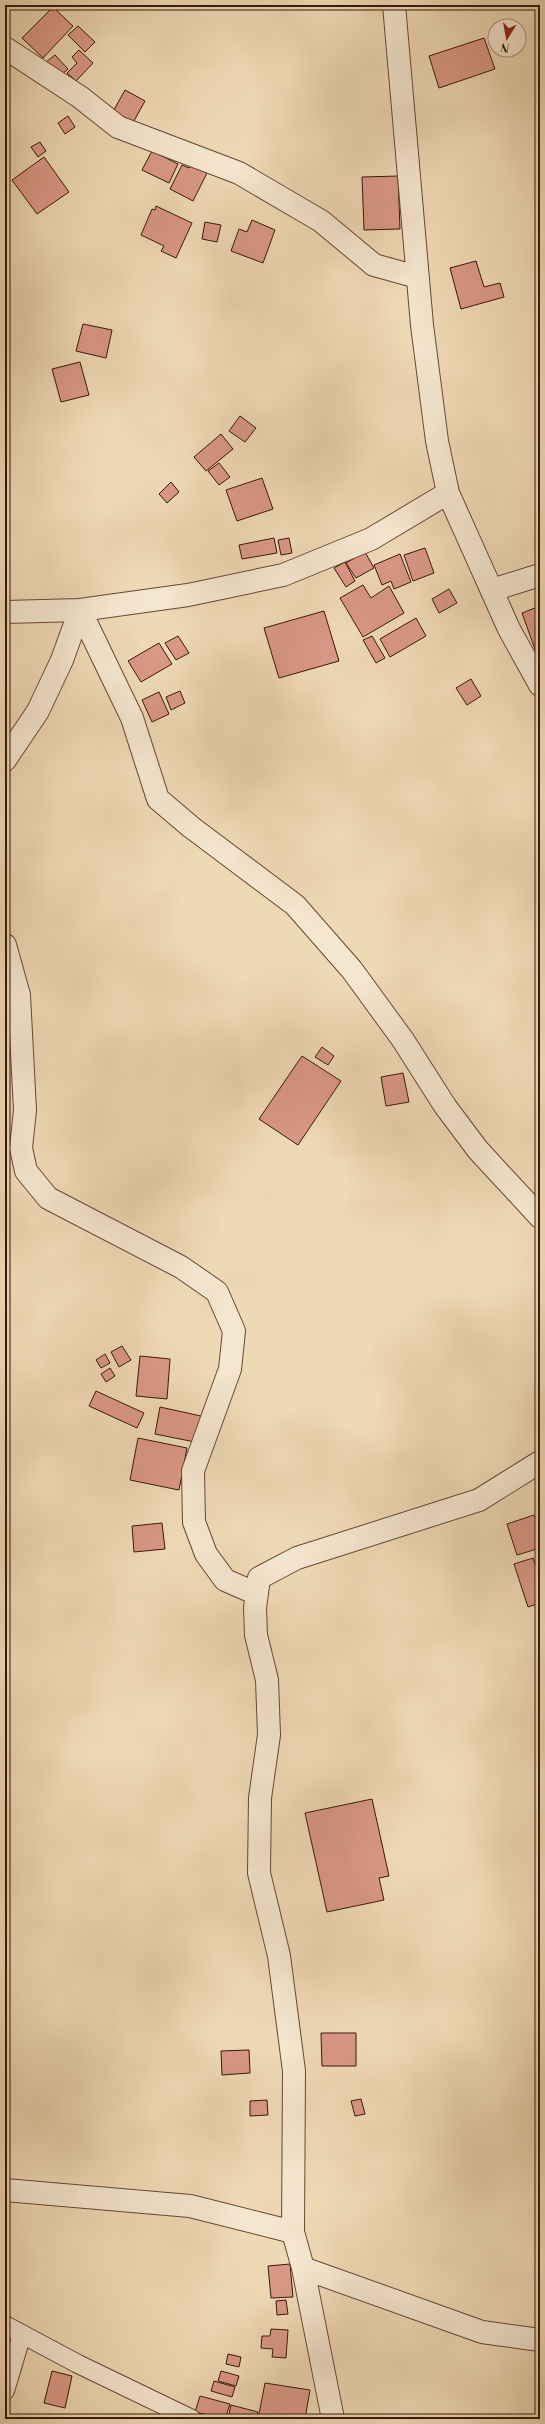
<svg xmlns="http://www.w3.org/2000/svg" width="545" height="2424" font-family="'Libre Bodoni',serif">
  <rect width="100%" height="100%" fill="#efd9b5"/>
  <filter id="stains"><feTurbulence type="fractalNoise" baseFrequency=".005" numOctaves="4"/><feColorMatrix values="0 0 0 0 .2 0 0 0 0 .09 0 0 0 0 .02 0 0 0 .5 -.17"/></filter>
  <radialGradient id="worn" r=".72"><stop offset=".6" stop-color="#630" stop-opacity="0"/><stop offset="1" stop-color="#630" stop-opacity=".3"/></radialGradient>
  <path fill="#da9887" stroke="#39160a" d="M53 7 73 26 43 58 22 38Z
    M78 26 95 42 85 52 68 35Z
    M484 38 495 69 439 88 429 56Z
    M79 50 93 63 76 81 67 73 77 63 72 57Z
    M55 55 68 69 58 78 45 63Z
    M125 90 145 101 130 128 110 117Z
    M68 116 75 127 65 134 58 123Z
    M40 142 46 151 38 157 31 147Z
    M152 151 178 164 169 183 142 170Z
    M44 157 69 192 37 214 12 180Z
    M192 161 209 169 193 201 170 189 182 165 189 168Z
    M398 176 400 229 364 230 362 177Z
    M156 206 192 223 176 258 161 251 164 246 141 235 152 209 155 210Z
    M252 220 275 230 263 263 231 251 239 229 247 232Z
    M205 222 221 225 217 242 202 239Z
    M476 261 484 287 500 283 504 297 461 309 450 268Z
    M83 324 112 330 106 358 76 351Z
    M80 362 89 395 61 402 52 369Z
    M240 416 256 428 245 442 229 431Z
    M221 434 233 449 206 471 194 457Z
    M219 463 230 477 219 485 208 471Z
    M262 478 273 509 237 521 226 490Z
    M171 482 179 492 167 503 159 494Z
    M274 538 277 553 242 559 239 545Z
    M289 538 292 553 281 555 278 540Z
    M425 548 434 573 413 581 404 555Z
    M365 552 374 568 356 578 346 563Z
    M400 554 411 582 394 589 391 581 382 585 374 565Z
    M345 562 355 581 346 587 334 568Z
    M363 585 371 598 389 586 404 613 363 637 340 598Z
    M449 589 457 603 439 613 432 599Z
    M540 606V650L536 652 522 613Z
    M324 611 339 661 279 678 264 628Z
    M416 618 426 636 390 657 380 639Z
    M178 636 189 653 176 660 165 643Z
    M372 636 385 658 376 663 363 640Z
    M159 643 172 664 141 682 128 661Z
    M471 679 481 696 467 705 456 688Z
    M180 691 185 703 171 710 166 697Z
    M159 692 169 714 152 722 142 700Z
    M322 1047 334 1056 328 1065 315 1057Z
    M302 1056 341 1081 298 1145 259 1119Z
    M403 1073 409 1102 386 1106 381 1077Z
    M122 1346 131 1360 119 1367 111 1352Z
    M105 1354 110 1363 101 1368 96 1360Z
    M140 1356 170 1359 167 1399 136 1396Z
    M110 1368 115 1376 106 1382 101 1374Z
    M96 1391 144 1413 137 1428 89 1406Z
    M160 1407 201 1416 195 1442 155 1434Z
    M138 1438 187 1448 179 1490 130 1480Z
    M534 1515 540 1533V1548L517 1555 507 1524Z
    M162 1523 165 1549 134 1552 132 1526Z
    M533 1558 540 1579V1603L528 1607 514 1564Z
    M372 1799 389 1876 379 1878 384 1900 327 1912 305 1813Z
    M321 2033H356V2066H322Z
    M249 2050 250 2073 222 2075 221 2051Z
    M361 2099 365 2114 355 2116 351 2101Z
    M267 2100 268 2115 250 2116V2101Z
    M290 2264 293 2297 271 2298 268 2266Z
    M286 2300 288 2314 277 2315 276 2301Z
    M271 2329 288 2330 286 2358 272 2357 273 2349 261 2348 262 2336H270Z
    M228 2354 241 2357 239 2367 226 2364Z
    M52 2371 72 2376 65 2408 44 2403Z
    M221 2371 239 2376 236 2386 218 2381Z
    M214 2381 235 2387 232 2397 211 2391Z
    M265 2383 310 2390 305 2419H258Z
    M200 2396 230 2404 225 2419 195 2412Z
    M231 2405 258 2412 256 2419H228Z"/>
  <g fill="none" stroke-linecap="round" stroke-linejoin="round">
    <g stroke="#664735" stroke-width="20">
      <path id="lane" d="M5 2325 78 2364 192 2419
        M5 2391 22 2334"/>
    </g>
    <g stroke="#664735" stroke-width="24">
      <path id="street" d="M394 5 422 325 437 441 448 493 509 629 540 685
        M5 48 80 97 118 127 239 173 321 221 374 265 417 277
        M492 590 540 575
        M5 612 80 610 188 595 283 575 371 539 448 493
        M5 760 38 711 62 660 80 610 132 718 158 799 191 827 295 905 352 970 403 1040 445 1106 478 1150 540 1217
        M5 945 19 995 25 1110 21 1148 26 1171 48 1198 181 1267 217 1292 234 1331 230 1369 193 1471 194 1522 206 1554 225 1580 257 1594
        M5 2190 190 2206 293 2232
        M303 2268 482 2332 540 2340
        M333 2419 303 2268 293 2232 294 2071 279 1956 259 1873 260 1798 269 1735 267 1680 256 1635 255 1608 259 1578 297 1558 479 1500 540 1462"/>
    </g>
    <use href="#lane" stroke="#f5e6cf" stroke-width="18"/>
    <use href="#street" stroke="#f5e6cf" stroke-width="22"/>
  </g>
  <rect width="545" height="2424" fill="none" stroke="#efd9b5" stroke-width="20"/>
  <rect x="6" y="6" width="533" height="2412" fill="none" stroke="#39160a" stroke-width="2"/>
  <rect x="10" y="10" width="525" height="2404" fill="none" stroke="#39160a"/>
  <g transform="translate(507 38) rotate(191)"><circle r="19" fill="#f5e6cf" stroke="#aa9380"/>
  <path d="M0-3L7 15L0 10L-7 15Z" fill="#8f2418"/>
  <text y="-6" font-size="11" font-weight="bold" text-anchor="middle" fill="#39160a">N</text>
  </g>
  <rect width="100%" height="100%" filter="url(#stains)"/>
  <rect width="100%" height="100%" fill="url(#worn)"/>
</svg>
